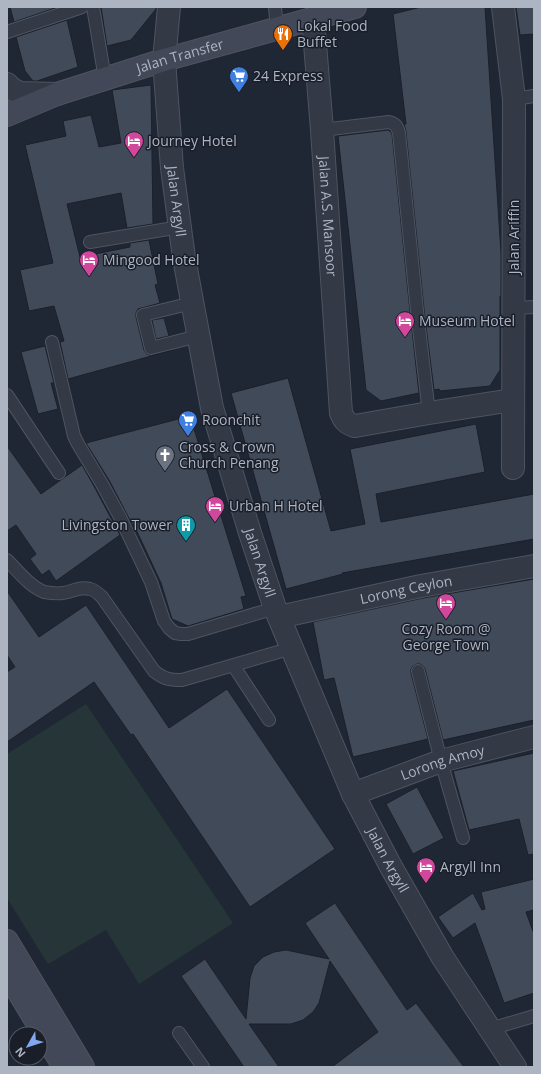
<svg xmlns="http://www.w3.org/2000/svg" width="541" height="1074" font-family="'Open Sans',sans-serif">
  <rect width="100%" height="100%" fill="#202734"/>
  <path fill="#253538" d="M86 704 233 923 139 984 106 930 48 964 7 898V754Z"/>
  <path fill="#414a59" stroke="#1b202b" d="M10 7H58L14 22Z
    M101 7H156V9L131 40 107 46Z
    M421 7H485L501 253V296H500V370L490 386 440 391 439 389 434 390 425 319 406 132 404 124H406L393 14Z
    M516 7H534V34L520 35Z
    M67 20 78 67 37 81H33L25 71 16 37Z
    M151 85 153 224 127 228 121 193 67 204 80 257 130 247V243L149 240 158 284 155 285 160 303 138 309 136 313V317L144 350 146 353 149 355H153L173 350 68 379 60 342 64 341 54 306 29 311 20 270 53 263 25 145 66 136 63 121 91 115 99 147 121 143 112 90Z
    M388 130 390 131 392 134 411 321 419 393 381 401 366 390 338 136Z
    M164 318 169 336 156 339 152 320Z
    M45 346 54 383H51L58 409 38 414 21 352Z
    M288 378 331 531 365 524 350 449 476 424 485 472 376 494 381 522 534 494V539L342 573 343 574 286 589 231 393Z
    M190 416 246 596 241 597 244 609 188 626 172 619 161 583 134 525 133 526 109 480 86 443Z
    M7 446 41 494 82 465 95 488 120 535 56 581 49 570 42 575 30 559 36 554 16 525 7 531Z
    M534 579V720L443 740 425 669 423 666 420 664H417L413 666 411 669V673L428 739 353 757 334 678 324 680 313 622 423 598Z
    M7 591 39 637 86 605 169 728 227 689 335 849 250 907 133 734 131 735 94 682 7 742V672L15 667 7 655Z
    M534 753V854L528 855 519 819 469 830 453 771Z
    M417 787 444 838 413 854 386 804Z
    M534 879V910L526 912 534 934V993L504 1003 475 923 453 938 438 917 473 893 482 910 485 909 481 892Z
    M335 903 407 1010 416 1003 464 1067H332L378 1032 330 961 319 1003 313 1012 303 1020 291 1024H249L279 1067H244L181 976 205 959 246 1019 250 978 254 966 263 957 274 952 286 950 329 959 305 923Z"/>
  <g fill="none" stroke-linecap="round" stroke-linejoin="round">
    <g stroke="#4e5460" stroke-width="14">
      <path id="service" d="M93 7 105 79
        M275 7 277 29
        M7 32 82 7
        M514 99 534 96
        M322 130 389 122C396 124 397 126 399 133L418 320 429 413
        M90 242 180 227
        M192 303 143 315 151 348 198 336
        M514 308 534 307
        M52 342 74 436 78 444 102 484 120 517 151 582 164 621 169 628 175 633 181 634H188L275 608
        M7 395 59 473
        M7 560C18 571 29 586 44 592 50 593 57 594 63 593 71 592 81 586 90 589 95 590 99 594 102 597L154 671C164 679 169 680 182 680L292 648
        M233 665 269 720
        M418 671 441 761 463 838
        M490 1029 534 1016
        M179 1033 203 1067"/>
    </g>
    <g stroke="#4e5460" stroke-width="24">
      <g id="minor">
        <path d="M503 7 514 99 513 468"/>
        <path id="s1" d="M313 19 322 130 341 413C344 420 347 424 355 426L429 413 513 400"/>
        <path d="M7 84 12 89 20 93 57 94"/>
        <path id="s2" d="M279 617 421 586 534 566"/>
        <path id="s3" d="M353 794 441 761 534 737"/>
      </g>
    </g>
    <g stroke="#4e5460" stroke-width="24">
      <g id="tertiary">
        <path id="s4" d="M169 7 164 60 172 168 184 258 212 408 250 533 275 608 353 794 390 865 443 958 515 1067"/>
      </g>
    </g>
    <g stroke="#4e5460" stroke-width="24">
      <g id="secondary">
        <path id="s5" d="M7 115 57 94 164 60 355 7"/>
        <path d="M7 941 83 1067"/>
        <path d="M7 973 64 1067"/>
      </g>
    </g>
    <use href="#service" stroke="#333945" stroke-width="12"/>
    <use href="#minor" stroke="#333945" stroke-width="22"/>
    <use href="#tertiary" stroke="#333945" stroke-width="22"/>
    <use href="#secondary" stroke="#424858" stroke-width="22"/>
  </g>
  <defs>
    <g id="restaurant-pin" transform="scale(1)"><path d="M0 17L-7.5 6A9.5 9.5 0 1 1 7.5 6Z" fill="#e8710a" stroke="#191e29"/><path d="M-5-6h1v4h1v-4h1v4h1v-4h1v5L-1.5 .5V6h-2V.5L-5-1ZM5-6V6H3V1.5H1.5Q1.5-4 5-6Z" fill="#fff"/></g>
    <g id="supermarket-pin" transform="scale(1)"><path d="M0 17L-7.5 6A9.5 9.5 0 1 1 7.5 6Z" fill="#3f7fe0" stroke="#191e29"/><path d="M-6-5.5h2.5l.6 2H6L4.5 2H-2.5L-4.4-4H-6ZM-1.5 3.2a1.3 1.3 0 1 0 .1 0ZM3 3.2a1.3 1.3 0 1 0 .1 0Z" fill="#fff"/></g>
    <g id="hotel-pin" transform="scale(1)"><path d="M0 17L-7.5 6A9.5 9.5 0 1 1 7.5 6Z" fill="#d1479c" stroke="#191e29"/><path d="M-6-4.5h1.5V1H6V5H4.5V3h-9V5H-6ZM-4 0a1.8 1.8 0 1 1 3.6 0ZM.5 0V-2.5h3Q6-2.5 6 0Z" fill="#fff"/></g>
    <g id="church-pin" transform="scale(1)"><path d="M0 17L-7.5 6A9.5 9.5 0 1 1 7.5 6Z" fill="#6b7280" stroke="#191e29"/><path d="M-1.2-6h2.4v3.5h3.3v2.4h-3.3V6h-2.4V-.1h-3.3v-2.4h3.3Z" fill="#fff"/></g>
    <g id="building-pin" transform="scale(1)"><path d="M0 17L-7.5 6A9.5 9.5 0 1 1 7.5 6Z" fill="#0f9aa8" stroke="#191e29"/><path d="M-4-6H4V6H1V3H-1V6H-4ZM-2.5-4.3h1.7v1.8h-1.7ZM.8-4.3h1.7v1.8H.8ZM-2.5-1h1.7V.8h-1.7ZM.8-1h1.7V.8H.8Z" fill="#fff"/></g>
  </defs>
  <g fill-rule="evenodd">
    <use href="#restaurant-pin" x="283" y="34"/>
    <use href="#supermarket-pin" x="239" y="76"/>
    <use href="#hotel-pin" x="134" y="141"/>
    <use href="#hotel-pin" x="89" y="260"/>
    <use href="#hotel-pin" x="405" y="321"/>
    <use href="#supermarket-pin" x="188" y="420"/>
    <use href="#church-pin" x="165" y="455"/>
    <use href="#hotel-pin" x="215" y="506"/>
    <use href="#building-pin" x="186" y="525"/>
    <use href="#hotel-pin" x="446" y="603"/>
    <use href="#hotel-pin" x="426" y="867"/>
  </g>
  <g text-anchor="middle" stroke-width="3" stroke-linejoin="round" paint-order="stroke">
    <g font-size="14" fill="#adb4c2" stroke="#191e29" text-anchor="start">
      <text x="297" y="31">Lokal Food<tspan x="297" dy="16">Buffet</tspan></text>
      <text x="253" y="81">24 Express</text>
      <text x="148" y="146">Journey Hotel</text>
      <text x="103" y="265">Mingood Hotel</text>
      <text x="419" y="326">Museum Hotel</text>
      <text x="202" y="425">Roonchit</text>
      <text x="179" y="452">Cross &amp; Crown<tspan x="179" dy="16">Church Penang</tspan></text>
      <text x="229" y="511">Urban H Hotel</text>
      <text x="172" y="530" text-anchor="end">Livingston Tower</text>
      <text x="446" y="634" text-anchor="middle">Cozy Room @<tspan x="446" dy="16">George Town</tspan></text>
      <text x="440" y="872">Argyll Inn</text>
    </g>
    <g font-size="14" fill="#adb4c2" stroke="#191e29">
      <text dy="5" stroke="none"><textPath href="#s5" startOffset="183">Jalan Transfer</textPath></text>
      <text dy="5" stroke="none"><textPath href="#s4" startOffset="195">Jalan Argyll</textPath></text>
      <text dy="5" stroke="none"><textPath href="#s1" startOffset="198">Jalan A.S. Mansoor</textPath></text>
      <text transform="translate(514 237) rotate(-90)" y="5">Jalan Ariffin</text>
      <text dy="5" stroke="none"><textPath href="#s4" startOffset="567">Jalan Argyll</textPath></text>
      <text dy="5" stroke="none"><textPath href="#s2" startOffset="130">Lorong Ceylon</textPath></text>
      <text dy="5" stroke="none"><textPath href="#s3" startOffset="95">Lorong Amoy</textPath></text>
      <text dy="5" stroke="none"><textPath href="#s4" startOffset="891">Jalan Argyll</textPath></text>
    </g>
  </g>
  <rect width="541" height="1074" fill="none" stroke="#adb4c2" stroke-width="16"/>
  <g transform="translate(28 1046) rotate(231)"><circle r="19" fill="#191e29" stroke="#545a66"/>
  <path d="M0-3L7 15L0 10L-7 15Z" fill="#84a5f1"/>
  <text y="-6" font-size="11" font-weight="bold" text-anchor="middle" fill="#adb4c2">N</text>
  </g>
</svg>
